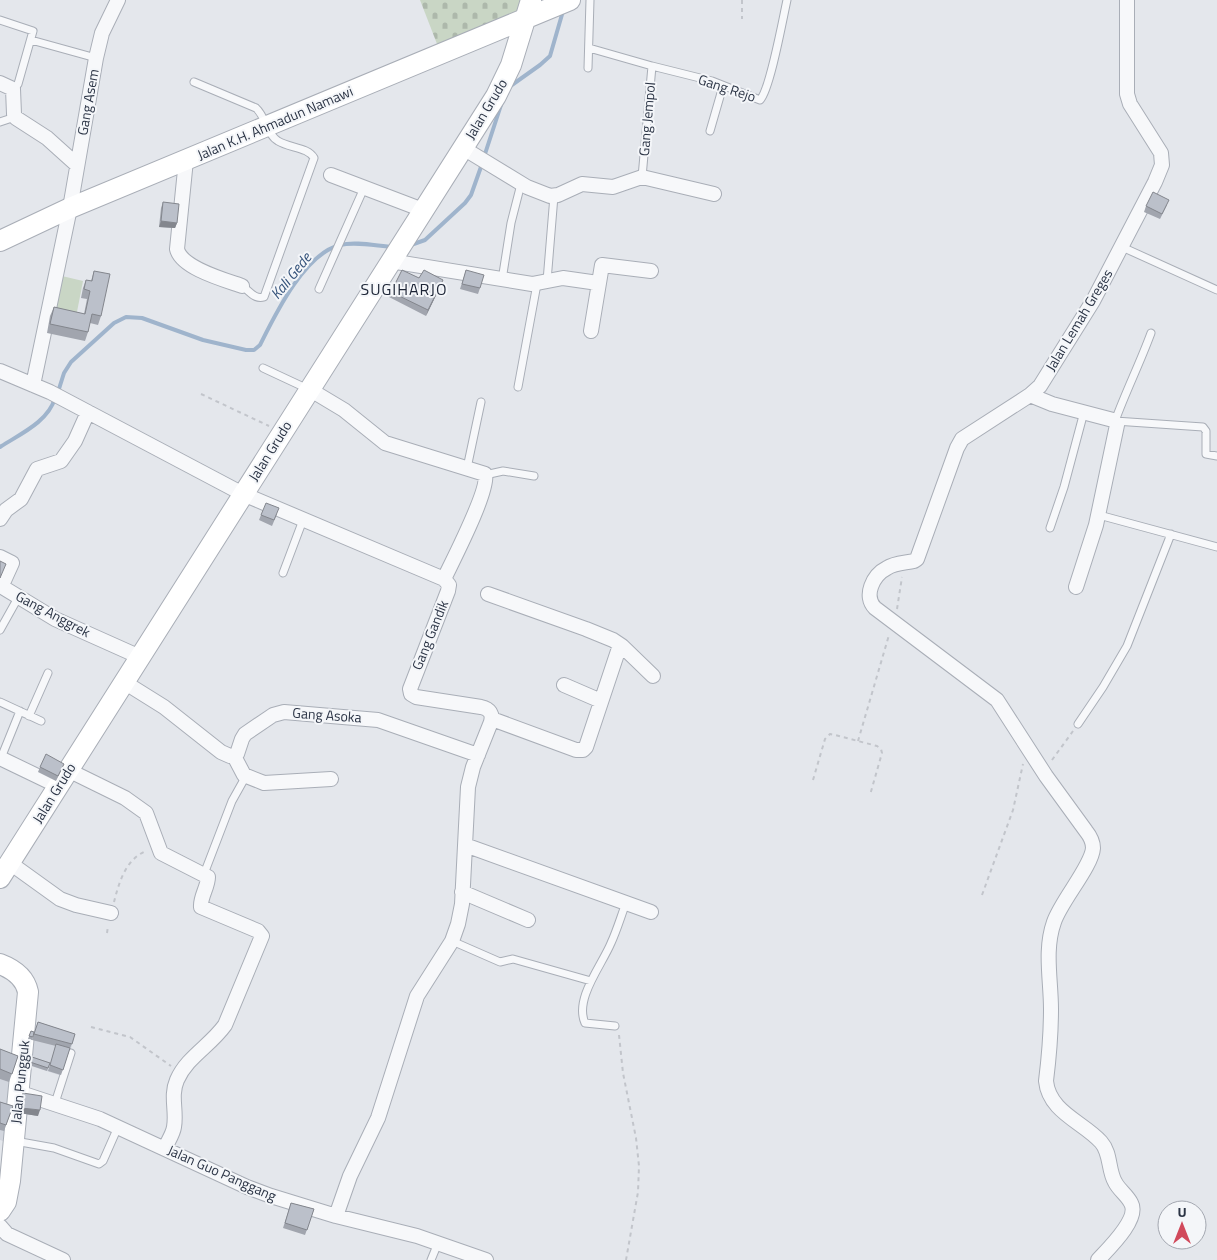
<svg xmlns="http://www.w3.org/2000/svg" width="1217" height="1260" font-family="'Titillium Web',sans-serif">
  <defs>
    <pattern id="cemetery-stones" width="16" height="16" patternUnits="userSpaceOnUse" patternTransform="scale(1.25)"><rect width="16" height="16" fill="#c9d6c5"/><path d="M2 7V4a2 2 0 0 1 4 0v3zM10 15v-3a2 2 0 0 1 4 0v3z" fill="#adb8ab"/></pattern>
  </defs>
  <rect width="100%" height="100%" fill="#e4e7ec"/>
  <path fill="#d2d6de" d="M30 1025 74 1039 62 1076 25 1064Z
    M0 1058 16 1065 9 1143 0 1140Z"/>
  <path fill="url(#cemetery-stones)" d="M420 0H524L519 12 439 49Z"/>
  <path fill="#c9d6c5" d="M62 276 83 281 76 317 54 313Z"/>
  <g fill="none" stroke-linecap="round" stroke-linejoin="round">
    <path stroke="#9fb4cc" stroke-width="4" d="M509 87 540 65 550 56 563 11
      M484 157 501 105
      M408 246 425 240 465 203 471 195 482 164
      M58 392 64 373 71 362 114 323 126 317 142 318 203 340 246 350H254L260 345C275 315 304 254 340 245 356 241 377 246 394 247
      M0 447C20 434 48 422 55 398"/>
    <g stroke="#a9aeb7" stroke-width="9">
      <path id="lane" d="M0 20 33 31 18 84 13 90
        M31 40 96 58
        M589 48 652 66 642 177
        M652 66 712 81 760 100C770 90 783 18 787 0
        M588 68 590 0
        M194 82 256 108C266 117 267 135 278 141 289 148 308 147 314 158L264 297C254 300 249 290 242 286
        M0 122 15 117
        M710 131 723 86
        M1122 247 1217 290
        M502 280 511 223 521 184
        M547 281 554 196
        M319 289 364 188
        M1151 333C1140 363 1126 391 1115 421L1203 427 1206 431V454L1217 456
        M263 368 308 389
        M518 387 537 284
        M467 468 481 402
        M485 475 503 471 534 476
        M1099 515 1217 547
        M1050 528 1064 487 1084 412
        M283 573 303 520
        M0 630 19 596
        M0 702 41 721
        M29 716 48 673
        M1078 724 1103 687 1127 646 1171 534
        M1 758 20 711
        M204 874 232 801 246 776
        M452 941 500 962 513 959 591 981
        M615 1026 585 1023C574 999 602 965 611 943 617 930 621 916 626 903
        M55 1103 71 1053
        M15 1141 54 1148 99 1164 103 1161 118 1127
        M431 1260 438 1243"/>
    </g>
    <g stroke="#a9aeb7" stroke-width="16">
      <path id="street" d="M0 83 13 89 14 114 16 118 47 138 77 165
        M463 148 527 187 550 196 558 195 582 184 613 187 642 177 714 194
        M186 160 177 249C181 268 225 280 242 286
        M331 175 423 210
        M390 261 532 284 563 278 598 283
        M591 331 602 265 651 271
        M0 371 50 392 243 494 444 579 449 585 448 591 410 689 411 694 416 697 481 707C490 709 493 714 491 722L473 767 468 787 462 904 458 924 452 941 417 996 378 1118 350 1176 336 1216
        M33 385 70 208 96 58 102 33 118 0
        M309 389 344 410 385 443 485 474C490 489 452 562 444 579
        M1030 395 962 439 957 448 917 559 914 561C905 563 894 563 887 568 873 575 863 596 875 608L997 700 1046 776 1086 831C1090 836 1093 842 1093 848 1092 866 1061 901 1054 922 1044 950 1051 980 1051 1009 1051 1033 1049 1057 1046 1081 1049 1112 1083 1122 1101 1142 1111 1153 1108 1170 1115 1182 1119 1190 1127 1195 1131 1203 1140 1219 1108 1249 1098 1260
        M0 519 6 510 21 499 37 469 61 461 75 441 88 412
        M0 557 12 563 2 585 4 588 55 619 140 657
        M1076 587 1096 525 1117 425 1113 420 1052 404 1030 395 1040 386 1093 301 1155 182 1162 165 1161 153 1130 104 1127 94V0
        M488 594 586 629 613 640 622 646 653 676
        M124 682 164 707 221 752 230 756 237 754 242 739 245 734 273 715 284 712 378 720 478 755
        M564 685 601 701
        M492 719 576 750H583L586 747 620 645
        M234 756 244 775 264 783 331 779
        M0 758 58 786
        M68 770 125 798 146 813 161 853 208 877C208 887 200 897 201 907L258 931 262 936 225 1025C210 1046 187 1057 177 1080 170 1096 177 1111 174 1127 173 1134 168 1141 165 1148
        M465 845 651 912
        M10 863 60 899 76 905 111 913
        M462 892 528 920
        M24 1094 100 1119 247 1187 271 1196 336 1216 417 1236 486 1260
        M0 1226 7 1234 63 1260"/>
    </g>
    <g stroke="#a9aeb7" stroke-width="22">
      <path id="secondary" d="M0 241 70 208 570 0
        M0 878 496 96 511 65 531 0
        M0 964C13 969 25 977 28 992L10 1181 6 1202 0 1211"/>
    </g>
    <path stroke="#c2c5cb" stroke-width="2" stroke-dasharray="4 4" stroke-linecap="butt" d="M742 0V19
      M201 394 269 426
      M897 609 902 577
      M858 741 889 635
      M1052 760 1073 731
      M813 780 825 739 830 734 835 735 877 746 881 749 882 753 870 795
      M982 895 1013 810 1023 764
      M114 902C119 882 126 859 146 851
      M107 933 108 926
      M91 1027 130 1037 171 1066
      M619 1035 623 1073 636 1138 639 1166 638 1192 626 1260"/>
    <use href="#lane" stroke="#f7f8fa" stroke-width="7"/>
    <use href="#street" stroke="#f7f8fa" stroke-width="14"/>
    <use href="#secondary" stroke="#fff" stroke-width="20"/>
  </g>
  <path fill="#a1a5ae" d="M163 202 177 223 175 228 159 227 161 208Z
    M1167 205 1160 219 1144 212 1146 206Z
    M466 270 480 288 478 294 460 289Z
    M94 271 101 316 98 325 90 323 88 332 85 341 47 333 50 316 54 307 84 314 87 299 81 298 83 288 86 280 91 281Z
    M419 278 441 285 426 316 389 297 391 292Z
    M277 514 272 526 259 520 261 515Z
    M40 767 62 769 56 781 38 772Z
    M38 1022 75 1034 61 1075 48 1071 56 1046 32 1040Z
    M31 1031 34 1032 32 1040 28 1039Z
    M0 1049 18 1056 9 1082 0 1079Z
    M29 1056 50 1063 47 1071 26 1064Z
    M23 1093 38 1116 19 1113 21 1099Z
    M0 1102 13 1106 4 1131 0 1130Z
    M291 1203 314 1209 305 1235 283 1228Z"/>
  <path fill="#83868d" d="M161 221 177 223 175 228 159 227Z
    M443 280 441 285 426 316 428 310Z
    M21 1108 40 1110 38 1116 19 1113Z"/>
  <path fill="#bbc0ca" stroke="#83868d" d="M1153 192 1169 200 1162 214 1146 206Z
    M163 202 179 204 177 223 161 221Z
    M402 270 419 278 424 270 443 280 428 310 391 292Z
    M466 270 484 275 480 288 462 284Z
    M94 271 110 274 101 316 92 314 88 332 50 324 54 307 85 314 90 291 84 289 86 280 92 281Z
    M266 503 279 508 274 520 261 515Z
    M0 561 6 564 0 578Z
    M46 754 64 764 58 776 40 767Z
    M38 1022 75 1034 72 1044 34 1034Z
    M31 1031 34 1032 33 1037 29 1036Z
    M56 1044 70 1048 63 1070 50 1065Z
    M0 1049 18 1056 12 1074 0 1069Z
    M29 1056 50 1063 48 1068 27 1061Z
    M23 1093 42 1096 40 1110 21 1108Z
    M0 1102 13 1106 6 1125 0 1123Z
    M291 1203 314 1209 307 1230 285 1223Z"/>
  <g text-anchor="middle" stroke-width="4" stroke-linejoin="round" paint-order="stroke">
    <g font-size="14" fill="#2b3445" stroke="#f4f6f9">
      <text transform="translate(727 88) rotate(18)" y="5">Gang Rejo</text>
      <text transform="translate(88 102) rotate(-80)" y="5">Gang Asem</text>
      <text transform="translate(486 109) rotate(-59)" y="5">Jalan Grudo</text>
      <text transform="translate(647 119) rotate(-85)" y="5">Gang Jempol</text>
      <text transform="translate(275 123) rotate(-23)" y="5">Jalan K.H. Ahmadun Namawi</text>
      <text transform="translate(1079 320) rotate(-59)" y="5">Jalan Lemah Greges</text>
      <text transform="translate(270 451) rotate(-58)" y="5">Jalan Grudo</text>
      <text transform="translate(53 614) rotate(28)" y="5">Gang Anggrek</text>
      <text transform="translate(430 635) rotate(-68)" y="5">Gang Gandik</text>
      <text transform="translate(327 715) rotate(4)" y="5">Gang Asoka</text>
      <text transform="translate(54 793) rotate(-58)" y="5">Jalan Grudo</text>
      <text transform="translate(20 1082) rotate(-84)" y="5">Jalan Pungguk</text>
      <text transform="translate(222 1173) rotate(24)" y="5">Jalan Guo Panggang</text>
    </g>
    <g font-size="15" font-style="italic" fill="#34527a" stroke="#f4f6f9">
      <text transform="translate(291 276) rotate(-51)" y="5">Kali Gede</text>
    </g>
    <g font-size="16" letter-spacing="1" fill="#1d2536" stroke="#f4f6f9">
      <text x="404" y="295">SUGIHARJO</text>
    </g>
  </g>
  <g transform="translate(1182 1225)"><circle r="24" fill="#f4f6f9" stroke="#a4a8b1"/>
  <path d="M0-4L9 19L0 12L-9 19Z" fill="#d1495b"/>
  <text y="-8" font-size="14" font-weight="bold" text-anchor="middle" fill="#2b3445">U</text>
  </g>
</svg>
